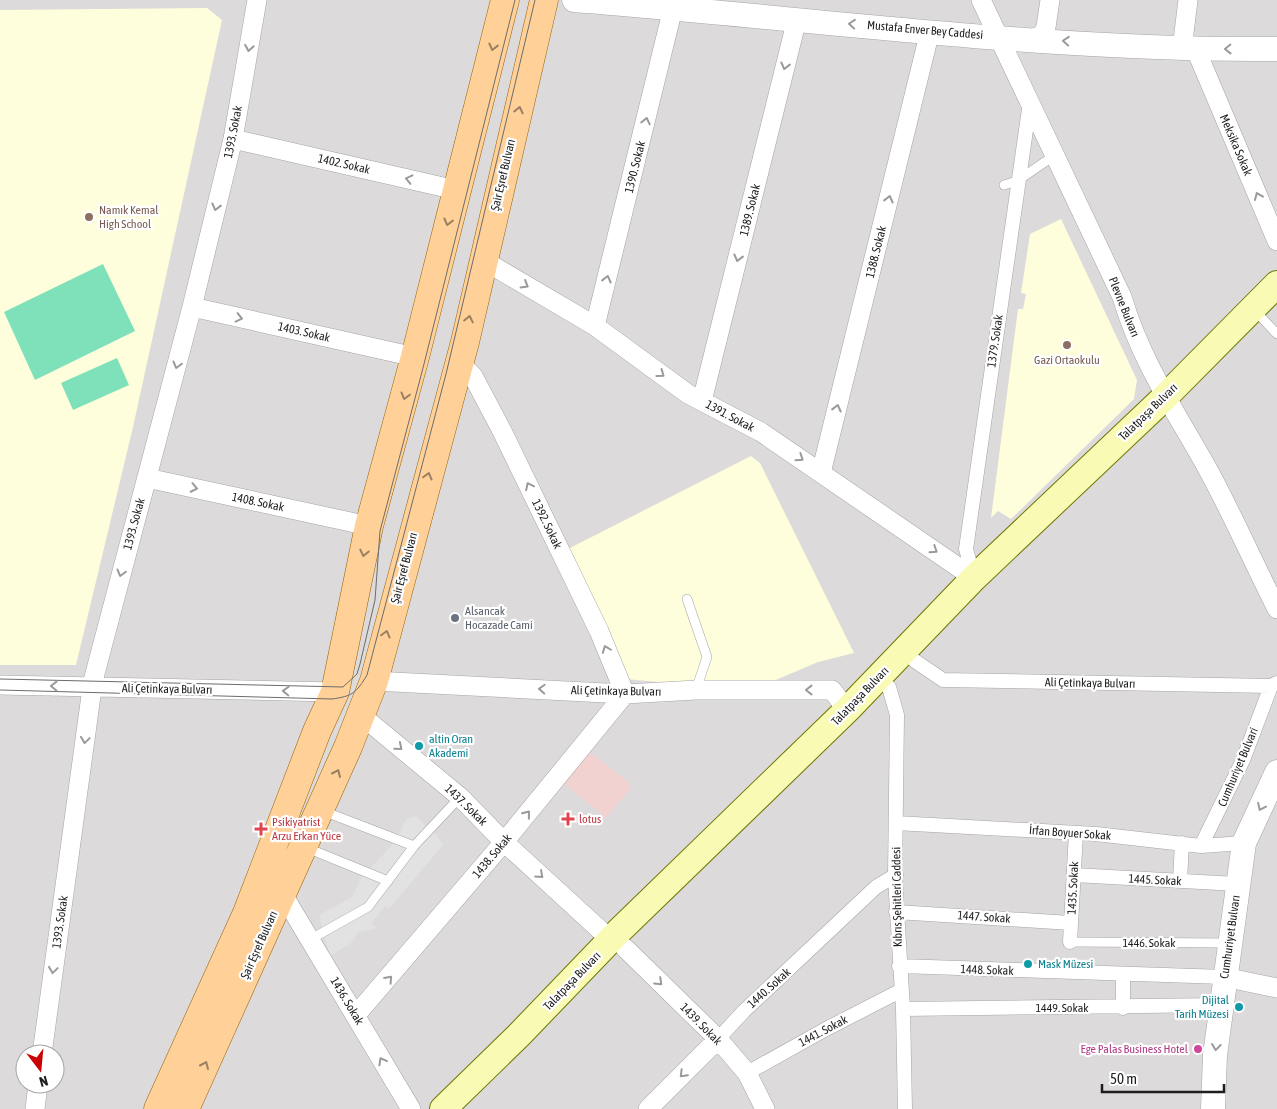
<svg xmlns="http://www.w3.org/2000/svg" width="1277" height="1109" font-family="'Asap Condensed',sans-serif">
  <rect width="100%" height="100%" fill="#efebe3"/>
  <path fill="#dcdada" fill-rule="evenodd" d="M0 0H1277V1109H0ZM25 1054H55V1084H25Z"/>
  <path fill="#f1d2d1" d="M585 753H591L627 781 631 788 606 818 562 782Z"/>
  <path fill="#fffedc" d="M207 8 222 20 133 427 76 665H0V10Z
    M1061 219 1137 380 1134 399 1011 519 998 511 991 518 1018 309H1023L1026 294 1021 293 1030 234Z
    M751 456 760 463 854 653 818 662 771 682 678 684 626 679 564 551Z"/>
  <path fill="#7ee1b9" d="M103 264 135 331 35 380 4 312Z
    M117 358 129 385 73 410 61 383Z"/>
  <path fill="#e2e2e2" d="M416 816 428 828 430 825 443 845 389 909 385 906 371 923 377 928 359 932 351 943 330 956 319 915 352 897 362 877 394 843 407 818Z"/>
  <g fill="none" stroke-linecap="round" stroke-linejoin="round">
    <g stroke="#a5a5a5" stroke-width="10">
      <path id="service" d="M1004 185 1017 181 1055 155
        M1260 316 1277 334
        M687 599 707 657 696 690
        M323 811 414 846
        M307 848 388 881
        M311 939 368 907 414 846 460 797
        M1070 942 1229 943"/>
    </g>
    <g stroke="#a5a5a5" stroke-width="15">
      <path id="pedestrian" d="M974 578 966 549 1030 102
        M915 661 943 680 1271 686 1277 683
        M889 687 897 715 895 877 903 1009 905 1109
        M896 823 1096 834 1201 846 1244 843
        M1201 846 1243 760 1271 686
        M1074 875 1237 884
        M1180 881 1182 843
        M896 912 1071 923
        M1070 942 1076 833
        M899 966 1224 977
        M1123 1008V975
        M903 1009 1222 1005
        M718 1039 744 1011 876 887 896 875
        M747 1073 826 1029 900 991"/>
    </g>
    <g stroke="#a5a5a5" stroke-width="20">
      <path id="minor" d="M981 0 1122 297C1141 361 1174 409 1206 466 1232 513 1253 562 1277 609
        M1031 39 1042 35 1046 27 1050 0
        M1182 49 1188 0
        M1196 50 1277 241
        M233 139 456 190
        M483 260 595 326 688 394 761 432 974 578
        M192 307 415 357
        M595 326 673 8
        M702 401 797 19
        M821 473 930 31
        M147 478 369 526
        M374 681 625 694 696 690H832L847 710
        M0 685 335 692
        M362 716 460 797 504 842 611 940
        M282 893 411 1109
        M625 948 718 1039 747 1073 765 1109
        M1224 977 1277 988
        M356 1015 504 842 625 694 599 631 502 431 473 376 458 362
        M42 1054 93 681 192 307 233 139 257 0
        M35 1109 38 1084
        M648 1109 718 1039"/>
    </g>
    <g stroke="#a5a5a5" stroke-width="25">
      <path id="tertiary" d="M574 0C808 18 1042 51 1277 49
        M1213 1109 1215 1055 1244 843 1277 772"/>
    </g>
    <g stroke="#6e7801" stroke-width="28">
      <path id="secondary" d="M443 1109 519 1035 619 931 847 710 974 578 1165 397 1277 284"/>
    </g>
    <g stroke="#976200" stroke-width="29">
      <path id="primary" d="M158 1109 247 913 317 731 335 692 369 526 415 357 505 0
        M185 1109 348 747 374 681 465 342 544 0"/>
    </g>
    <use href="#service" stroke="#fff" stroke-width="9"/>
    <use href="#pedestrian" stroke="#fff" stroke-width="14"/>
    <use href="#minor" stroke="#fff" stroke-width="19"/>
    <use href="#tertiary" stroke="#fff" stroke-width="24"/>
    <use href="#secondary" stroke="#f9fbb5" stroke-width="26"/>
    <use href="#primary" stroke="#ffd098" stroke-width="28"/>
    <path stroke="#6c6c6c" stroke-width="1" d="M0 679 343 687 357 674 360 664 375 600 380 531 423 368 515 0
      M0 690 332 699C353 696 356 693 367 675L446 374 535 0"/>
  </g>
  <defs><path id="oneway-chevron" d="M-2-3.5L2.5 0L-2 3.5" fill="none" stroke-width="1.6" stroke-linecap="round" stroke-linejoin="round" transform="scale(1.25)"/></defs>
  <g stroke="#9a9a9a">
    <use href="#oneway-chevron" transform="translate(852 24) rotate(-175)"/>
    <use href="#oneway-chevron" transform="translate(1066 41) rotate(-176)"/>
    <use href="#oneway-chevron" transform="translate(249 48) rotate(100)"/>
    <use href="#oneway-chevron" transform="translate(1228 49) rotate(179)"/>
    <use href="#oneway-chevron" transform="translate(785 66) rotate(104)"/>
    <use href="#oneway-chevron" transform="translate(646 121) rotate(-77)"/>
    <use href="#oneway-chevron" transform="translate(409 179) rotate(-167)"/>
    <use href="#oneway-chevron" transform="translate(1258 196) rotate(-113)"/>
    <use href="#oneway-chevron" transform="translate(889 199) rotate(-76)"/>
    <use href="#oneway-chevron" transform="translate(216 207) rotate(104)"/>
    <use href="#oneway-chevron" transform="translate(738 258) rotate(104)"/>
    <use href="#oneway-chevron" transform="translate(607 279) rotate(-76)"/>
    <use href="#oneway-chevron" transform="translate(525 285) rotate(31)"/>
    <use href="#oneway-chevron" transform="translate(239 318) rotate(13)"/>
    <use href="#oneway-chevron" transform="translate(177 365) rotate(105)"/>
    <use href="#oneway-chevron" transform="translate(661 374) rotate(36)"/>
    <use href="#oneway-chevron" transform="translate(837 408) rotate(-76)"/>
    <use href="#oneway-chevron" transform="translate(800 458) rotate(34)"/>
    <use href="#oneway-chevron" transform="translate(529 486) rotate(-116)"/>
    <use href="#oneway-chevron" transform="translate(194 488) rotate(12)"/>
    <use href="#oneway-chevron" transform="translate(934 550) rotate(34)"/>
    <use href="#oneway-chevron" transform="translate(121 573) rotate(105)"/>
    <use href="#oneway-chevron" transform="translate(606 649) rotate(-111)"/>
    <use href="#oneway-chevron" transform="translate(54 686) rotate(-179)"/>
    <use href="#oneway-chevron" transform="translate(542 689) rotate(-177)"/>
    <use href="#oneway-chevron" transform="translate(809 690) rotate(180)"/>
    <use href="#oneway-chevron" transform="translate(286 691) rotate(-178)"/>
    <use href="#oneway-chevron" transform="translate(85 740) rotate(98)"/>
    <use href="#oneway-chevron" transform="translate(399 747) rotate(40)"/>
    <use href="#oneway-chevron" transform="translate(1261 807) rotate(115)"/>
    <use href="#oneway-chevron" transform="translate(527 814) rotate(-51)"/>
    <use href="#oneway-chevron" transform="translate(540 875) rotate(42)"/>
    <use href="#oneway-chevron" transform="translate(53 970) rotate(98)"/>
    <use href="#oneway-chevron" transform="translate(389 979) rotate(-48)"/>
    <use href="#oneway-chevron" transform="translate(659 982) rotate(44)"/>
    <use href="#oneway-chevron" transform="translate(1216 1047) rotate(97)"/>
    <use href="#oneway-chevron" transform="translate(382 1061) rotate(-119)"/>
    <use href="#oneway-chevron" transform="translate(683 1074) rotate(135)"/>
  </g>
  <g stroke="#9a8061">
    <use href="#oneway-chevron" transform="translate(493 47) rotate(104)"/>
    <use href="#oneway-chevron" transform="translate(519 110) rotate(-77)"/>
    <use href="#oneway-chevron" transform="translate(448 222) rotate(104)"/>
    <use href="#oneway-chevron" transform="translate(469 319) rotate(-78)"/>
    <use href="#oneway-chevron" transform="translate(405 396) rotate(105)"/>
    <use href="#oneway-chevron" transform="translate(428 476) rotate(-75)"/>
    <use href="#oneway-chevron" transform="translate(364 553) rotate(102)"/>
    <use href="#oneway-chevron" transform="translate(386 634) rotate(-75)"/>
    <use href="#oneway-chevron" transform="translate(337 773) rotate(-66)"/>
    <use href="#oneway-chevron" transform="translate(205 1065) rotate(-66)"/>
  </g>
  <g fill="#8d6e63" stroke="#fff" stroke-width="2">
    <circle cx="89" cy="217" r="5"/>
    <circle cx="1067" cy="345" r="5"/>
  </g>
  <circle fill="#6b7280" stroke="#fff" stroke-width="2" cx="455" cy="618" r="5"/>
  <g fill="#0f9aa8" stroke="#fff" stroke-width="2">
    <circle cx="419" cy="746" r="5"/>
    <circle cx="1028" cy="964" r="5"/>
    <circle cx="1239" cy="1007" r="5"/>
  </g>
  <g fill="#e0444e" stroke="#fff" stroke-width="2">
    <path d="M565.5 811.5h5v5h5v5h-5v5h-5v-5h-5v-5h5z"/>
    <path d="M258.5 821.5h5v5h5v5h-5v5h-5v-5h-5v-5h5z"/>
  </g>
  <circle fill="#d1479c" stroke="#fff" stroke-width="2" cx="1198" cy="1049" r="5"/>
  <g text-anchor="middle" stroke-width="4.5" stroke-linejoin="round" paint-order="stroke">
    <g font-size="12" fill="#1e1e1e" stroke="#fff">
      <text transform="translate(925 30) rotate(5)" y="4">Mustafa Enver Bey Caddesi</text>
      <text transform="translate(233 132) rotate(-79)" y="4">1393. Sokak</text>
      <text transform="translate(1236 145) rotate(67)" y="4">Meksika Sokak</text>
      <text transform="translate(344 164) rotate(13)" y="4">1402. Sokak</text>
      <text transform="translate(635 167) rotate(-76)" y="4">1390. Sokak</text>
      <text transform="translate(503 175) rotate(-77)" y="4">Şair Eşref Bulvarı</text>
      <text transform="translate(750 210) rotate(-76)" y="4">1389. Sokak</text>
      <text transform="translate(876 252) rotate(-76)" y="4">1388. Sokak</text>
      <text transform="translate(1124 307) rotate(68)" y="4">Plevne Bulvarı</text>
      <text transform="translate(304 332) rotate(13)" y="4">1403. Sokak</text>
      <text transform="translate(995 341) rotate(-82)" y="4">1379. Sokak</text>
      <text transform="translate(1148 412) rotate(-44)" y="4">Talatpaşa Bulvarı</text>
      <text transform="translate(730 416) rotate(28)" y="4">1391. Sokak</text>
      <text transform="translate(258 502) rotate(12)" y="4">1408. Sokak</text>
      <text transform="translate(134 524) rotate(-75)" y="4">1393. Sokak</text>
      <text transform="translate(547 524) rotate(64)" y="4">1392. Sokak</text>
      <text transform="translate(404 568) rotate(-75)" y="4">Şair Eşref Bulvarı</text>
      <text transform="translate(1090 683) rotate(1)" y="4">Ali Çetinkaya Bulvarı</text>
      <text transform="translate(167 689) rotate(1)" y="4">Ali Çetinkaya Bulvarı</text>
      <text transform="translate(616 691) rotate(1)" y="4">Ali Çetinkaya Bulvarı</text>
      <text transform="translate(860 696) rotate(-46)" y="4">Talatpaşa Bulvarı</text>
      <text transform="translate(1238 767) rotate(-67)" y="4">Cumhuriyet Bulvari</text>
      <text transform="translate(466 805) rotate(44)" y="4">1437. Sokak</text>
      <text transform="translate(1070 833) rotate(4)" y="4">İrfan Boyuer Sokak</text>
      <text transform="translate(492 856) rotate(-50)" y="4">1438. Sokak</text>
      <text transform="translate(1155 880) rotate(3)" y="4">1445. Sokak</text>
      <text transform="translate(1073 888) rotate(-87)" y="4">1435. Sokak</text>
      <text transform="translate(897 897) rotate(-91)" y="4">Kıbrıs Şehitleri Caddesi</text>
      <text transform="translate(984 917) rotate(4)" y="4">1447. Sokak</text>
      <text transform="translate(60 922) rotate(-82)" y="4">1393. Sokak</text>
      <text transform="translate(1230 937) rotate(-82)" y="4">Cumhuriyet Bulvarı</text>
      <text x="1149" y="947">1446. Sokak</text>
      <text transform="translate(259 945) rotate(-66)" y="4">Şair Eşref Bulvarı</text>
      <text transform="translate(987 970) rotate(2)" y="4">1448. Sokak</text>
      <text transform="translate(572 981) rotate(-46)" y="4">Talatpaşa Bulvarı</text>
      <text transform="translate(769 988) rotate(-42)" y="4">1440. Sokak</text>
      <text transform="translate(347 1001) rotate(59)" y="4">1436. Sokak</text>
      <text x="1062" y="1012">1449. Sokak</text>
      <text transform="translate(701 1024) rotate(45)" y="4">1439. Sokak</text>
      <text transform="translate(823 1031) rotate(-28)" y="4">1441. Sokak</text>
    </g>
    <g font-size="12" fill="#785e54" stroke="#fff" text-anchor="start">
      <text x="99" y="214">Namık Kemal<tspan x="99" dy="14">High School</tspan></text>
      <text x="1067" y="364" text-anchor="middle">Gazi Ortaokulu</text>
    </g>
    <g font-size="12" fill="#5b616d" stroke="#fff" text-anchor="start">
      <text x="465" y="615">Alsancak<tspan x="465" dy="14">Hocazade Cami</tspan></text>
    </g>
    <g font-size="12" fill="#0d838f" stroke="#fff" text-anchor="start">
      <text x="429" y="743">altin Oran<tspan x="429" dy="14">Akademi</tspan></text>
      <text x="1038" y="968">Mask Müzesi</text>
      <text x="1229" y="1004" text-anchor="end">Dijital<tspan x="1229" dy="14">Tarih Müzesi</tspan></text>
    </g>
    <g font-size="12" fill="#be3a42" stroke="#fff" text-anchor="start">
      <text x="579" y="823">lotus</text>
      <text x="272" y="826">Psikiyatrist<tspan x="272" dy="14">Arzu Erkan Yüce</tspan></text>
    </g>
    <g font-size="12" fill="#b23c85" stroke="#fff" text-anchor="end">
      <text x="1188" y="1053">Ege Palas Business Hotel</text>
    </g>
  </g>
  <g transform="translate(40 1069) rotate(164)"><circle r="24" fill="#ffffff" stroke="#a5a5a5"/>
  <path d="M0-4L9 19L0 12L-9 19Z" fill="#cb0004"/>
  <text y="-8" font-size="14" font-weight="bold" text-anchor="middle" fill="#1e1e1e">N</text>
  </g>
  <path d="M1102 1084v8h122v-8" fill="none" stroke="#1e1e1e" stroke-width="2.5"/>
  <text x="1110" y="1084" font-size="15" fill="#1e1e1e" stroke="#ffffff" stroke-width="4" paint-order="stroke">50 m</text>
</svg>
